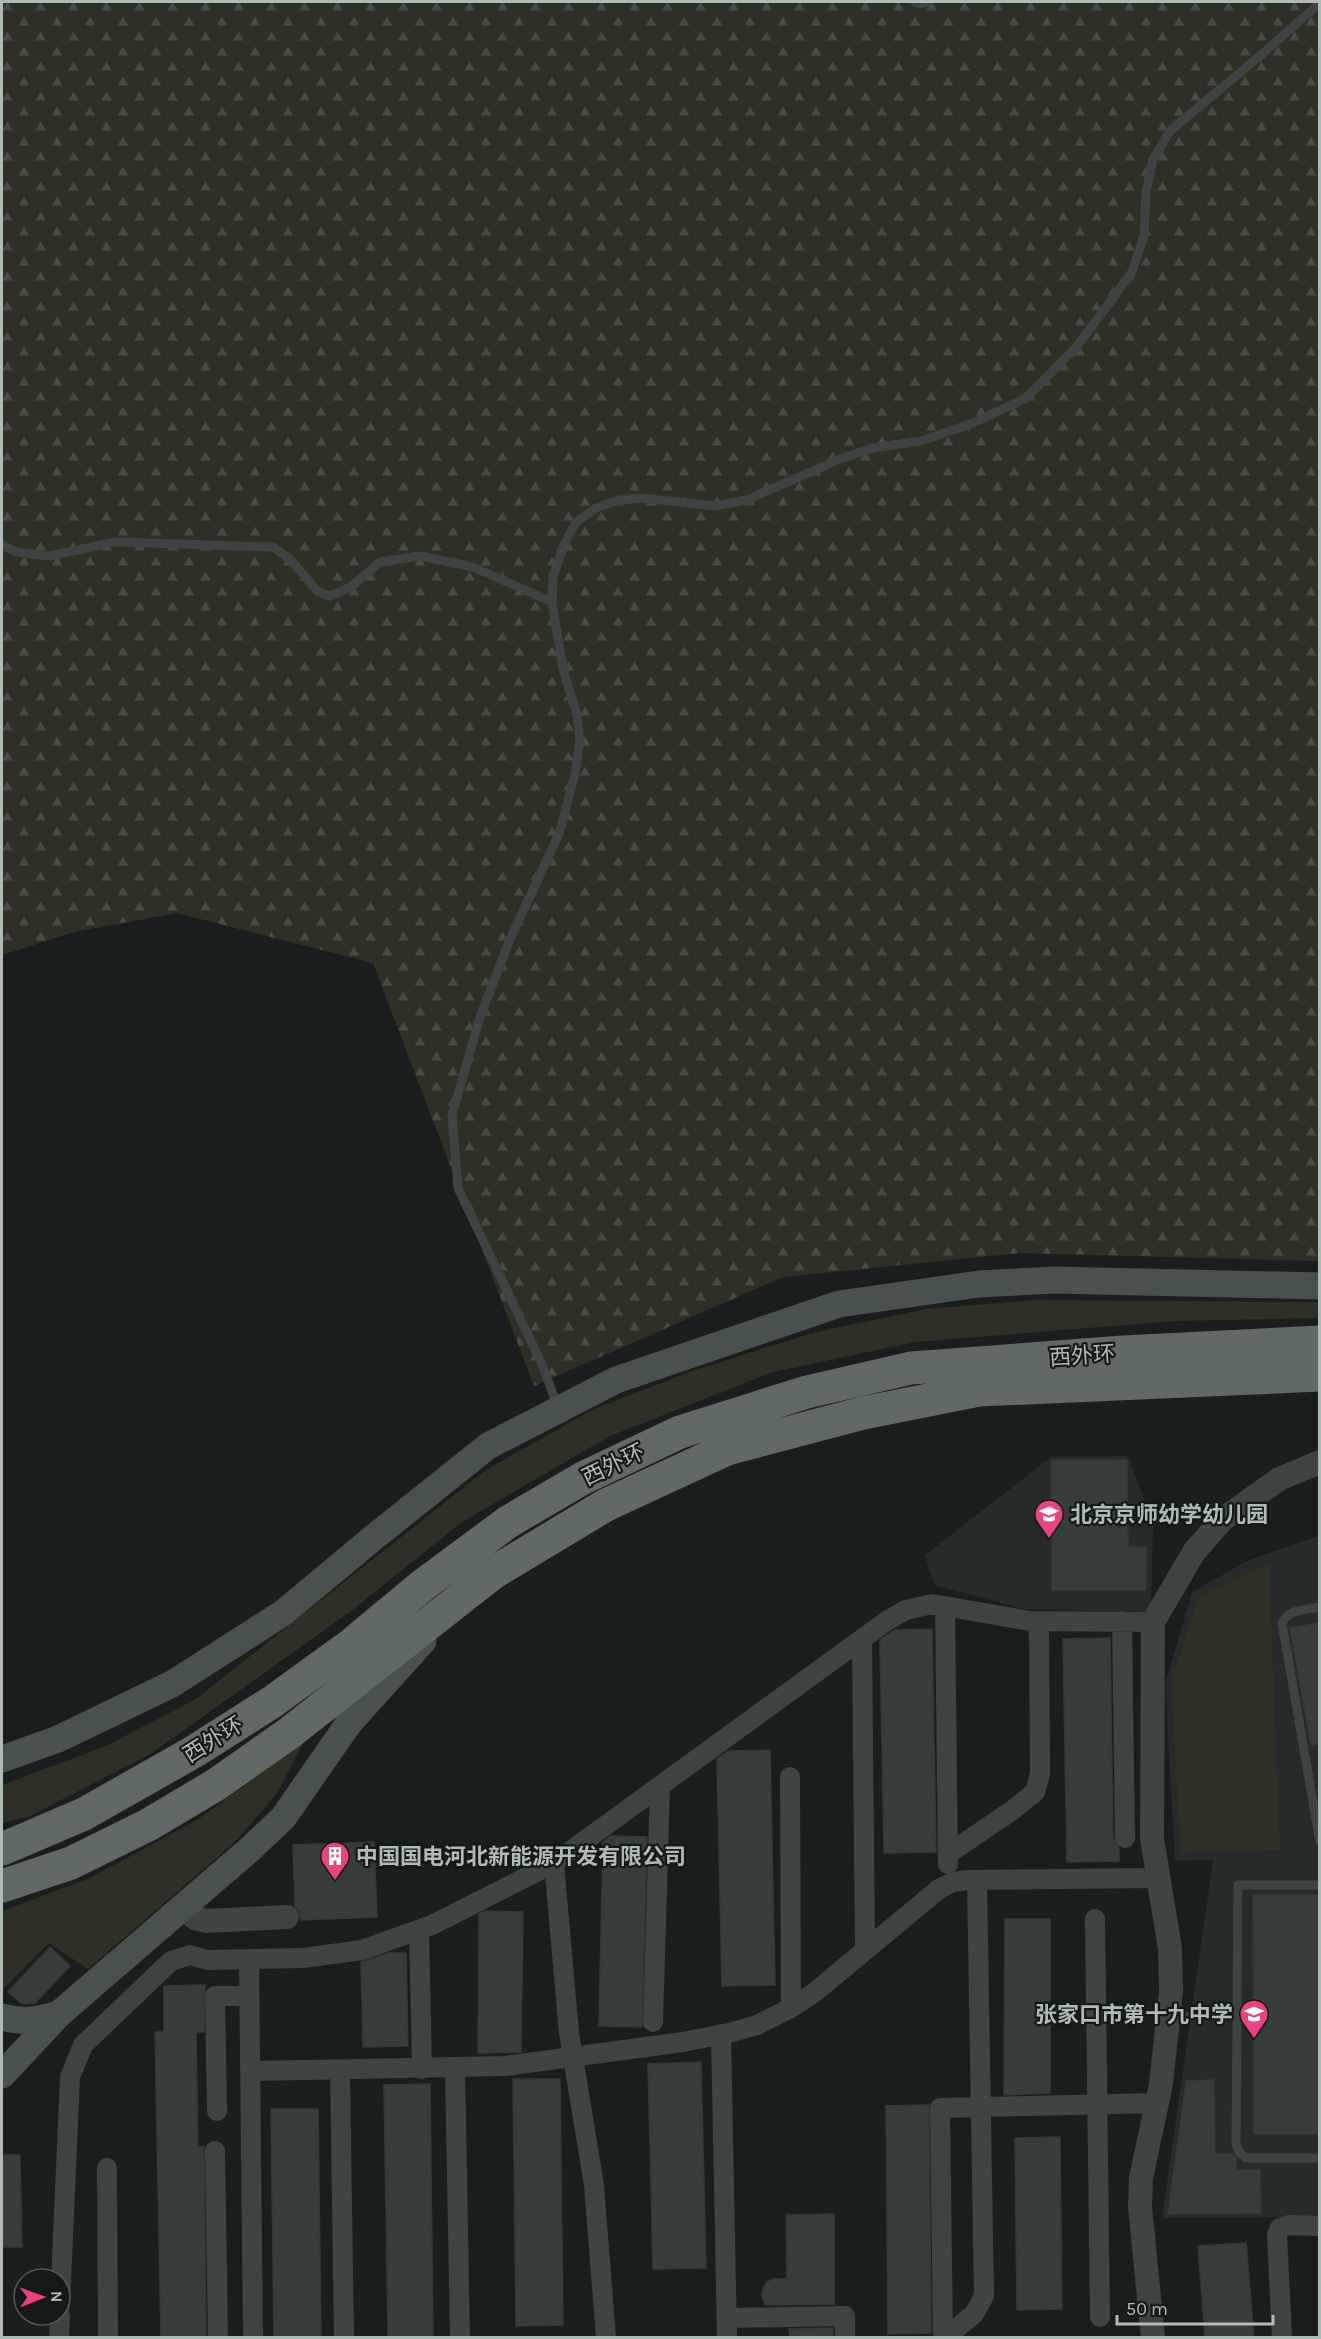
<svg xmlns="http://www.w3.org/2000/svg" width="1321" height="2339" font-family="Karla,'Noto Sans SC',sans-serif">
  <defs>
    <pattern id="forest-firs" width="22" height="20" patternUnits="userSpaceOnUse" patternTransform="scale(1.5)"><rect width="22" height="20" fill="#2e3026"/><path d="M5 1l3.5 6h-7zM16 11l3.5 6h-7z" fill="#4a4c43"/></pattern>
  </defs>
  <rect width="100%" height="100%" fill="#1a1d1d"/>
  <path fill="#262a2a" d="M1128 1456 1153 1523 1151 1612 1024 1609 934 1585 925 1555 1051 1457Z
    M1319 1536V2217L1162 2218 1213 1860 1175 1861 1165 1685 1192 1592 1249 1560Z"/>
  <path fill="#2e3026" d="M1035 1300 1319 1302V1318L1176 1321 915 1342 773 1372 610 1436 462 1522 351 1611 149 1755 30 1816 2 1823V1785L106 1746 196 1699 486 1470 594 1409 692 1371 816 1332 927 1309Z
    M1269 1563 1280 1850 1181 1853 1171 1685 1198 1597Z
    M303 1743 278 1792 237 1840 88 1969 49 1943 2 1990V1911L90 1878 197 1820Z"/>
  <path fill="url(#forest-firs)" d="M2 2H1319V1261L1020 1253 783 1277 534 1386 373 963 177 913 74 932 2 955Z"/>
  <path fill="#373c3c" stroke="#343938" stroke-width="1.5" d="M1051 1460H1127L1128 1547H1146V1590H1052Z
    M1320 1623V1744L1311 1745 1290 1628Z
    M932 1629 936 1852 884 1853 880 1640 895 1630Z
    M1110 1638 1113 1838 1119 1848V1861L1067 1862 1063 1639Z
    M770 1750 775 1985 722 1986 717 1759 728 1751Z
    M611 1836 647 1837 642 2027 599 2026 603 1842Z
    M374 1842 377 1917 301 1920 299 1910 295 1906 293 1845Z
    M1253 1895H1320V2134H1254Z
    M485 1911 523 1912 521 2052 478 2053 479 1914Z
    M1005 1919H1050V2093L1004 2095Z
    M50 1947 70 1966 35 2003 22 2004 8 1992Z
    M389 1953H406L408 2046 363 2047 361 1962Z
    M205 1985 204 2032H196L198 2147H204L206 2337H161L155 2032H164V1986Z
    M701 2062 706 2268 653 2269 648 2064Z
    M513 2079H560L563 2325 516 2326Z
    M1214 2080 1215 2154H1232L1236 2158V2170H1260L1261 2213 1168 2214 1186 2081Z
    M430 2084 433 2337H388L384 2085Z
    M929 2105 931 2333 888 2334 886 2106Z
    M271 2109H318L321 2337H274Z
    M1060 2137 1062 2309 1017 2310 1015 2138Z
    M2 2155H20L22 2247H2Z
    M834 2214V2304L765 2305 762 2296 763 2288 767 2282 773 2279H787L786 2215Z
    M1246 2243 1254 2337H1205L1198 2246Z
    M833 2328V2337H790L789 2329Z"/>
  <g fill="none" stroke-linecap="round" stroke-linejoin="round">
    <path stroke="#3d4442" stroke-width="9" d="M915 2 921 4 926 2
      M2 545 16 552 49 556 116 542 273 547 291 560 317 591 330 596 351 587 380 562 420 556 473 567 552 602
      M558 1408 542 1364 458 1188 452 1115 480 1017 511 937 559 834 575 774 580 740 577 715 563 669 552 602 553 577 563 547 576 522 596 508 619 500 642 498 715 506 747 500 840 459 873 448 921 441 973 423 1026 398 1078 345 1132 272 1144 236 1146 192 1153 159 1170 131 1261 55 1320 3
      M1320 1607C1306 1610 1288 1609 1282 1623L1320 1842
      M1320 1885H1238L1236 2145 1239 2152 1246 2158H1320
      M1171 2017 1237 2015"/>
    <path stroke="#3d4442" stroke-width="20" d="M945 1606 948 1864
      M1122 1621 1125 1838
      M862 1640 865 1950
      M790 1777 791 2008
      M948 1854 1014 1809 1035 1792 1040 1774 1039 1621
      M554 1863 888 1620 906 1610 932 1604 1030 1621 1153 1622
      M1095 1919 1100 2317
      M419 1930 422 2069
      M249 1959 253 2338
      M653 2022 660 1787
      M721 2034 727 2338
      M455 2068 460 2338
      M340 2070 344 2338
      M250 2071 505 2066 683 2042 729 2033 757 2025 791 2008 815 1992 939 1889 953 1882 968 1880 1159 1878
      M217 2111 215 1996H249
      M215 2151 218 2338
      M107 2168 108 2338
      M60 2305 70 2077 83 2045 171 1961 190 1955 207 1960 303 1958 362 1950 432 1925 554 1863 569 2033 594 2185 606 2338
      M727 2318 845 2316V2338
      M59 2338 60 2315
      M943 2338 940 2108 1157 2103
      M945 2338 974 2314 984 2296 977 1880
      M1282 2338 1277 2235 1280 2228 1289 2225 1320 2226"/>
    <path stroke="#3d4442" stroke-width="24" d="M183 1907 195 1918 207 1921 287 1917
      M1153 2338 1140 2207 1141 2178 1161 2084 1171 1991 1170 1949 1152 1838 1153 1622 1194 1552 1222 1520 1279 1479 1320 1462"/>
    <path stroke="#49514f" stroke-width="27" d="M2 1759 58 1739 172 1684 283 1613 373 1538 488 1446 616 1380 839 1304 979 1284 1055 1280 1320 1286
      M2 2017C23 2023 38 2020 59 2014
      M2 2075 59 2014 249 1850 283 1818 349 1723 423 1641"/>
    <path stroke="#606966" stroke-width="33" d="M2 1849 84 1814 195 1751 272 1702 352 1644 423 1585 508 1522 583 1478 680 1432 807 1392 911 1368 1123 1352 1320 1342
      M2 1886 71 1863 148 1825 217 1784 288 1734 493 1573 606 1505 727 1449 863 1413 979 1390 1320 1375"/>
  </g>
  <defs>
    <g id="school-pin" transform="scale(1.5)"><path d="M0 17L-7.5 6A9.5 9.5 0 1 1 7.5 6Z" fill="#ed427f" stroke="#151818"/><path d="M0-5L7-2L0 1L-7-2ZM-4 1L0 2.5L4 1V4Q0 6-4 4Z" fill="#fff"/></g>
    <g id="building-pin" transform="scale(1.5)"><path d="M0 17L-7.5 6A9.5 9.5 0 1 1 7.5 6Z" fill="#ed427f" stroke="#151818"/><path d="M-4-6H4V6H1V3H-1V6H-4ZM-2.5-4.3h1.7v1.8h-1.7ZM.8-4.3h1.7v1.8H.8ZM-2.5-1h1.7V.8h-1.7ZM.8-1h1.7V.8H.8Z" fill="#fff"/></g>
  </defs>
  <g fill-rule="evenodd">
    <use href="#school-pin" x="1049" y="1514"/>
    <use href="#building-pin" x="335" y="1856"/>
    <use href="#school-pin" x="1254" y="2014"/>
  </g>
  <g text-anchor="middle" stroke-width="4.5" stroke-linejoin="round" paint-order="stroke">
    <g font-size="22" fill="#adbcb7" stroke="#151818">
      <text transform="translate(1082 1355) rotate(-4)" y="8">西外环</text>
      <text transform="translate(613 1464) rotate(-26)" y="8">西外环</text>
      <text transform="translate(213 1739) rotate(-32)" y="8">西外环</text>
    </g>
    <g font-size="22" font-weight="bold" fill="#adbcb7" stroke="#151818" text-anchor="start">
      <text x="1070" y="1522">北京京师幼学幼儿园</text>
      <text x="356" y="1864">中国国电河北新能源开发有限公司</text>
      <text x="1233" y="2022" text-anchor="end">张家口市第十九中学</text>
    </g>
  </g>
  <rect width="1321" height="2339" fill="none" stroke="#adbcb7" stroke-width="6"/>
  <g transform="translate(42 2297) rotate(89)"><circle r="28" fill="#151818" stroke="#525a58" stroke-width="1.5"/>
  <path d="M0-4.5L10 22L0 15L-10 22Z" fill="#ed427f"/>
  <text y="-9" font-size="16" font-weight="bold" text-anchor="middle" fill="#adbcb7">N</text>
  </g>
  <path d="M1117 2315v9h156v-9" fill="none" stroke="#adbcb7" stroke-width="3"/>
  <text x="1126" y="2315" font-size="18" fill="#adbcb7" stroke="#151818" stroke-width="4.5" paint-order="stroke">50 m</text>
</svg>
